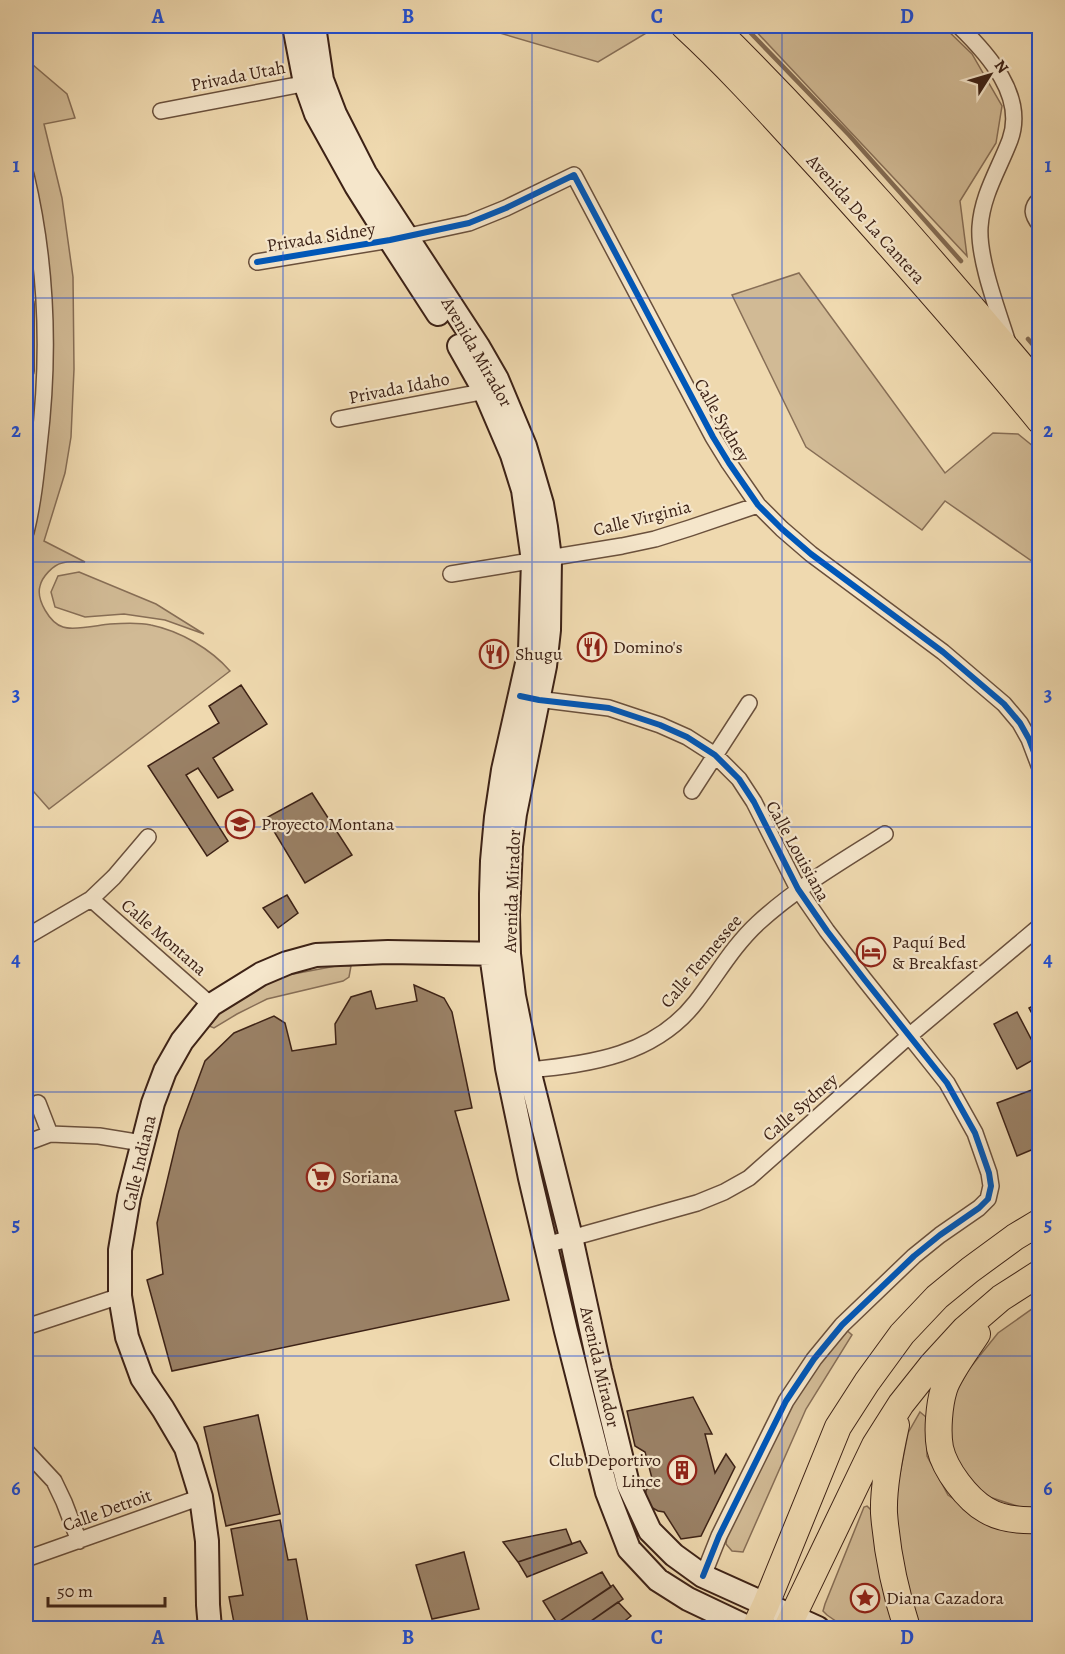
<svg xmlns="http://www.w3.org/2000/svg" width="1065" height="1654" font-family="Alegreya,serif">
  <rect width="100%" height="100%" fill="#efd9af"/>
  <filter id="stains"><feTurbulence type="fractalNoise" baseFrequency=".00333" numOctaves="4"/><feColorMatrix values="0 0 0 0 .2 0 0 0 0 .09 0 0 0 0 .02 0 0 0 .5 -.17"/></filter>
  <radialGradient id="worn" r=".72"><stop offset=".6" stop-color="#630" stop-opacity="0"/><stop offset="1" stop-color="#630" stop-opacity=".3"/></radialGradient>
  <path fill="#d1ba95" stroke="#876e56" stroke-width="1.5" d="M476 26H658L598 62Z
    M751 26H920L925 28 943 26 972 54 1002 106 996 143 960 201 967 256Z
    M26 59 67 94 75 118 44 124 62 198 73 277 74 369 71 437 65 473 44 541 85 562C78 562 68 561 62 563 53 565 42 577 40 586 36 600 50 623 63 627 74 631 98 625 110 624 123 623 138 622 151 625 180 631 211 649 230 671L49 809 26 783V544L45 422 39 221 26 166Z
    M799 273 945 473 993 433 1018 434 1039 451V566L945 501 922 530 806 447 732 295Z
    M79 572 156 604 204 634 165 620 124 614 85 617 55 607 51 592 58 576Z
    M341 965 351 966 349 977 343 981 267 999 237 1014 214 1028 209 1026 223 1009 252 990 288 975Z
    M1039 1304V1505L1029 1510 974 1492 947 1453 949 1405 969 1369 998 1333Z
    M843 1327 852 1335 806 1409 743 1552 732 1551 726 1544 727 1537 772 1432Z
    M920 1412 926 1417 927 1456 948 1495 978 1515 1039 1524V1628H917L892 1514 908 1433Z
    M867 1506 871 1510 899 1628H846L827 1615 823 1611 825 1604 864 1507Z"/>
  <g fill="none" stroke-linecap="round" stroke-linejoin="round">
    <path stroke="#836b53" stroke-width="4.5" d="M744 26 849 135 961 261
      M1028 339 1040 353"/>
  </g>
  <path fill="#9a8166" stroke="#3d2216" stroke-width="1.5" d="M241 685 267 724 213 758 233 790 218 798 198 768 186 775 228 841 207 856 148 766 219 723 209 706Z
    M312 793 352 855 305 883 266 818Z
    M287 895 298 913 278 928 263 908Z
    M414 985 444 998 452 1012 472 1108 455 1111 509 1300 172 1371 147 1280 163 1274 157 1223 179 1131 205 1061 234 1033 274 1016 285 1023 292 1051 336 1044 335 1024 351 997 371 991 376 1009 417 1001Z
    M1040 1002V1028L1029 1008Z
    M1017 1012 1040 1056 1017 1069 994 1024Z
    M1037 1088 1040 1095V1153L1036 1148 1017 1156 997 1103Z
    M693 1397 712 1434H705L715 1473 726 1454 735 1467 701 1536 681 1539 664 1512 658 1511 649 1506 645 1499 646 1490 653 1482 645 1452 635 1446 627 1411Z
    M258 1415 280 1514 226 1526 204 1427Z
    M280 1520 288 1560 296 1559 309 1628H235L229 1597 243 1595 231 1529Z
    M566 1529 572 1544 518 1562 503 1542Z
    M580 1541 587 1553 527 1577 518 1562Z
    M464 1552 479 1609 432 1619 416 1565Z
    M602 1572 611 1587 557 1623 543 1601Z
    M613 1585 623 1599 581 1628H560L557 1623Z
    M618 1602 631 1616 616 1628H581Z"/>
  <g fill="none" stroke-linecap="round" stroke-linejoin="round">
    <g stroke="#6a503c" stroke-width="18">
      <path id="street" d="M959 26C988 54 1026 96 1010 140 999 169 982 195 980 227 978 259 998 311 1008 343
        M161 111 313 82
        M26 175C47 264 50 355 39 446 36 475 33 504 26 532
        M1040 199C1030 208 1032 215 1040 225
        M257 262 390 240 469 223 506 208 574 175 713 437 729 463 758 505 782 529 811 554 943 652 1004 704 1020 723 1029 739 1040 768
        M26 304V371
        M339 419 492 390
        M451 574 622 546 655 539 690 528 758 505
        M529 698 609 708 660 725 687 737 715 755 739 779 754 802 798 889 827 931 864 979 947 1083 975 1133 989 1173 991 1186 988 1199 979 1208 940 1235 914 1256 842 1325 814 1359 786 1401 719 1536 703 1576
        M692 791 749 703
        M91 899 211 1005
        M26 937 91 899 114 877 148 837
        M529 1070C591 1064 655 1055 696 1002 717 975 733 946 758 923 796 888 841 862 885 834
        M38 1103 50 1134
        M26 1143 50 1134 99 1136 142 1143
        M546 1245 697 1203 724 1192 749 1178 909 1036 1040 926
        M26 1327 120 1296
        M26 1451 54 1481 64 1502 79 1541
        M26 1559 201 1497"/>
    </g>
    <g stroke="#3d2216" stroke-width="26">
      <path id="secondary" d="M294 26 305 83 316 114 356 186 390 240 438 314
        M314 26 322 80 335 114 365 173 478 346 497 379 525 446 542 504 546 527 550 558 549 630 545 666 515 814 511 846 508 915 509 954 514 996 529 1070 571 1237 600 1370 628 1484 650 1531 674 1555 703 1576 818 1628
        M459 346 485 392 512 455 523 490 533 561 530 650 503 770 496 817 492 861 491 894V954L507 1068 530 1178 566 1331 607 1492 629 1549 658 1580 688 1599 749 1628
        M210 1628 208 1605 207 1541 201 1497 186 1448 163 1409 142 1378 127 1337 120 1296V1250L129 1197 153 1103 165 1071 182 1041 211 1005 261 974 287 963 316 955 388 952 506 954"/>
    </g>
    <g stroke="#3d2216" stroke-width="28">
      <path id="primary" d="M684 26C733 71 777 121 822 170 896 252 970 335 1040 421
        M713 26C828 139 935 263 1040 388
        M977 1334C968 1348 949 1373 944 1389 939 1405 937 1432 940 1448 945 1470 967 1499 986 1510 1001 1519 1022 1521 1040 1520
        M896 1425C890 1452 883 1486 884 1513 887 1552 895 1591 907 1628
        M755 1628 766 1604 838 1427 867 1382 902 1334 937 1297 970 1270 1015 1237 1040 1222
        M787 1628 875 1445 901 1404 932 1365 965 1329 1001 1298 1040 1273"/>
    </g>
    <use href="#street" stroke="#f5e6cb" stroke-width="15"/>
    <use href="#secondary" stroke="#f5e6cb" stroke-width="22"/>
    <use href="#primary" stroke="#efd9af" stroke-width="26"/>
    <g stroke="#f5e6cb" stroke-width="10">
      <path id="cycleway" d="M257 262 390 240 469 223 506 208 574 175 713 437 729 463 758 505 782 529 811 554 943 652 1004 704 1020 723 1029 739 1040 768
        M520 696 539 700 609 708 660 725 687 737 715 755 739 779 754 802 798 889 827 931 864 979 947 1083 975 1133 989 1173 991 1186 988 1199 979 1208 940 1235 914 1256 842 1325 814 1359 786 1401 719 1536 703 1576"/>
    </g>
    <use href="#cycleway" stroke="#0057b8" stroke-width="6"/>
  </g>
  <path fill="none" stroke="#1d4ed8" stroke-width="1.5" stroke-opacity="0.55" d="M283 26V1628M532 26V1628M782 26V1628M26 298H1040M26 562H1040M26 827H1040M26 1092H1040M26 1356H1040"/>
  <defs>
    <g id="restaurant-ring" transform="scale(1.5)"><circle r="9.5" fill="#f5e6cb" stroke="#8f2418" stroke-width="1.5"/><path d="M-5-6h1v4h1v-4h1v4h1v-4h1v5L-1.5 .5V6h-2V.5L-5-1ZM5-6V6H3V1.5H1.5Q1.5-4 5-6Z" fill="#8f2418"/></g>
    <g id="school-ring" transform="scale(1.5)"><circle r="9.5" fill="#f5e6cb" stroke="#8f2418" stroke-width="1.5"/><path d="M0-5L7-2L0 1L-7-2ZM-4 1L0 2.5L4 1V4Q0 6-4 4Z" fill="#8f2418"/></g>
    <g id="hotel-ring" transform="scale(1.5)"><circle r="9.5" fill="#f5e6cb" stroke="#8f2418" stroke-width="1.5"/><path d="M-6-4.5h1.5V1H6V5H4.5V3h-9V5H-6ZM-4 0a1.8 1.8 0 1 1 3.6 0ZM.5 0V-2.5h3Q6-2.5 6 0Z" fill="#8f2418"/></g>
    <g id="supermarket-ring" transform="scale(1.5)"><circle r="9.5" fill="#f5e6cb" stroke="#8f2418" stroke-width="1.5"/><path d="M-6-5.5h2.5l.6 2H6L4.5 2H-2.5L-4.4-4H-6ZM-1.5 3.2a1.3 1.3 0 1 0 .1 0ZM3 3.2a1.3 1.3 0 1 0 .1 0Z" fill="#8f2418"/></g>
    <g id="building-ring" transform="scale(1.5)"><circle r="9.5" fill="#f5e6cb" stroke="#8f2418" stroke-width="1.5"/><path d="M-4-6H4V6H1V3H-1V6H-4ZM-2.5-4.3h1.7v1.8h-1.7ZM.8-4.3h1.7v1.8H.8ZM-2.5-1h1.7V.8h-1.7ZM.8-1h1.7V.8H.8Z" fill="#8f2418"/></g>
    <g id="sight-ring" transform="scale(1.5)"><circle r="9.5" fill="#f5e6cb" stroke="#8f2418" stroke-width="1.5"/><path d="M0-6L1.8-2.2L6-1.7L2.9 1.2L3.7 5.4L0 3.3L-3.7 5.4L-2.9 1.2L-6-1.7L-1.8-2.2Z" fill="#8f2418"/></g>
  </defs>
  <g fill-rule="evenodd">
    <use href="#restaurant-ring" x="592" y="647"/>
    <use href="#restaurant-ring" x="494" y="654"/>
    <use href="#school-ring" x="240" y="824"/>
    <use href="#hotel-ring" x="871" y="952"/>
    <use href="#supermarket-ring" x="321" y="1177"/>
    <use href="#building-ring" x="682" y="1470"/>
    <use href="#sight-ring" x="865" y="1598"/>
  </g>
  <g text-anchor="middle" stroke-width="4.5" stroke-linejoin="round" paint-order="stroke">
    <g font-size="18" fill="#3d2216" stroke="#f5e6cb">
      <text transform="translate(238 76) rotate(-11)" y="6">Privada Utah</text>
      <text transform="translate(866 219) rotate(48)" y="6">Avenida De La Cantera</text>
      <text transform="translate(321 237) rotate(-9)" y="6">Privada Sidney</text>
      <text transform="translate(477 352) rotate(60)" y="6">Avenida Mirador</text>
      <text transform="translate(399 388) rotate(-11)" y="6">Privada Idaho</text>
      <text transform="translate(722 420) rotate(60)" y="6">Calle Sydney</text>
      <text transform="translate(642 518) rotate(-14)" y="6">Calle Virginia</text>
      <text transform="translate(798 851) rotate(61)" y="6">Calle Louisiana</text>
      <text transform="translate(512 891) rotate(-88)" y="6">Avenida Mirador</text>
      <text transform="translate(164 937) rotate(41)" y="6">Calle Montana</text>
      <text transform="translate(701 961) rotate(-50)" y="6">Calle Tennessee</text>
      <text transform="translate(800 1107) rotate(-41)" y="6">Calle Sydney</text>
      <text transform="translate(139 1163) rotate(-77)" y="6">Calle Indiana</text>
      <text transform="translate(600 1367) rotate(77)" y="6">Avenida Mirador</text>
      <text transform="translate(107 1510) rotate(-20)" y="6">Calle Detroit</text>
    </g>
    <g font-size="18" fill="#3d2216" stroke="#f5e6cb" text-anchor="start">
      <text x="613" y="653">Domino's</text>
      <text x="515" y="660">Shugu</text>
      <text x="261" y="830">Proyecto Montana</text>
      <text x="892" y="948">Paquí Bed<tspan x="892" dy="21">&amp; Breakfast</tspan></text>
      <text x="342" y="1183">Soriana</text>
      <text x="661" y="1466" text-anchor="end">Club Deportivo<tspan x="661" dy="21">Lince</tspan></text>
      <text x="886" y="1604">Diana Cazadora</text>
    </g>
  </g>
  <rect width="1065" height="1654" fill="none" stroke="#efd9af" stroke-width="66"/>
  <g transform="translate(990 75) rotate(53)" stroke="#f5e6cb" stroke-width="4.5" paint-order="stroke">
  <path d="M0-4.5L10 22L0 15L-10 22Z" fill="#3d2216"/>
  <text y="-9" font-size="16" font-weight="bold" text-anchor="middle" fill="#3d2216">N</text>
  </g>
  <path d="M48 1597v9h117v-9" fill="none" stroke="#3d2216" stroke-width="3"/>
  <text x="57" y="1597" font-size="18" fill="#3d2216" stroke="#f5e6cb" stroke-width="4.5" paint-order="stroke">50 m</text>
  <rect x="33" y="33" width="999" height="1588" fill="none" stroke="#1d4ed8" stroke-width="2"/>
  <g font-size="20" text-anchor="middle" font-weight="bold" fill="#1d4ed8">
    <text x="158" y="23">A</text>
    <text x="408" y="23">B</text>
    <text x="657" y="23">C</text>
    <text x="907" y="23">D</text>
    <text x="16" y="172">1</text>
    <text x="1048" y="172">1</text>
    <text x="16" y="437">2</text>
    <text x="1048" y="437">2</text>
    <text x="16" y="701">3</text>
    <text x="1048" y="701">3</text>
    <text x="16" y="966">4</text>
    <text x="1048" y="966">4</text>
    <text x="16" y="1231">5</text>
    <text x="1048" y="1231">5</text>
    <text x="16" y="1495">6</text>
    <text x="1048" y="1495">6</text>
    <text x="158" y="1644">A</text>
    <text x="408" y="1644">B</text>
    <text x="657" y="1644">C</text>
    <text x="907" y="1644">D</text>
  </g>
  <rect width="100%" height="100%" filter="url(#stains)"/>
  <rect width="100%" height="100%" fill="url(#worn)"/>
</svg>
